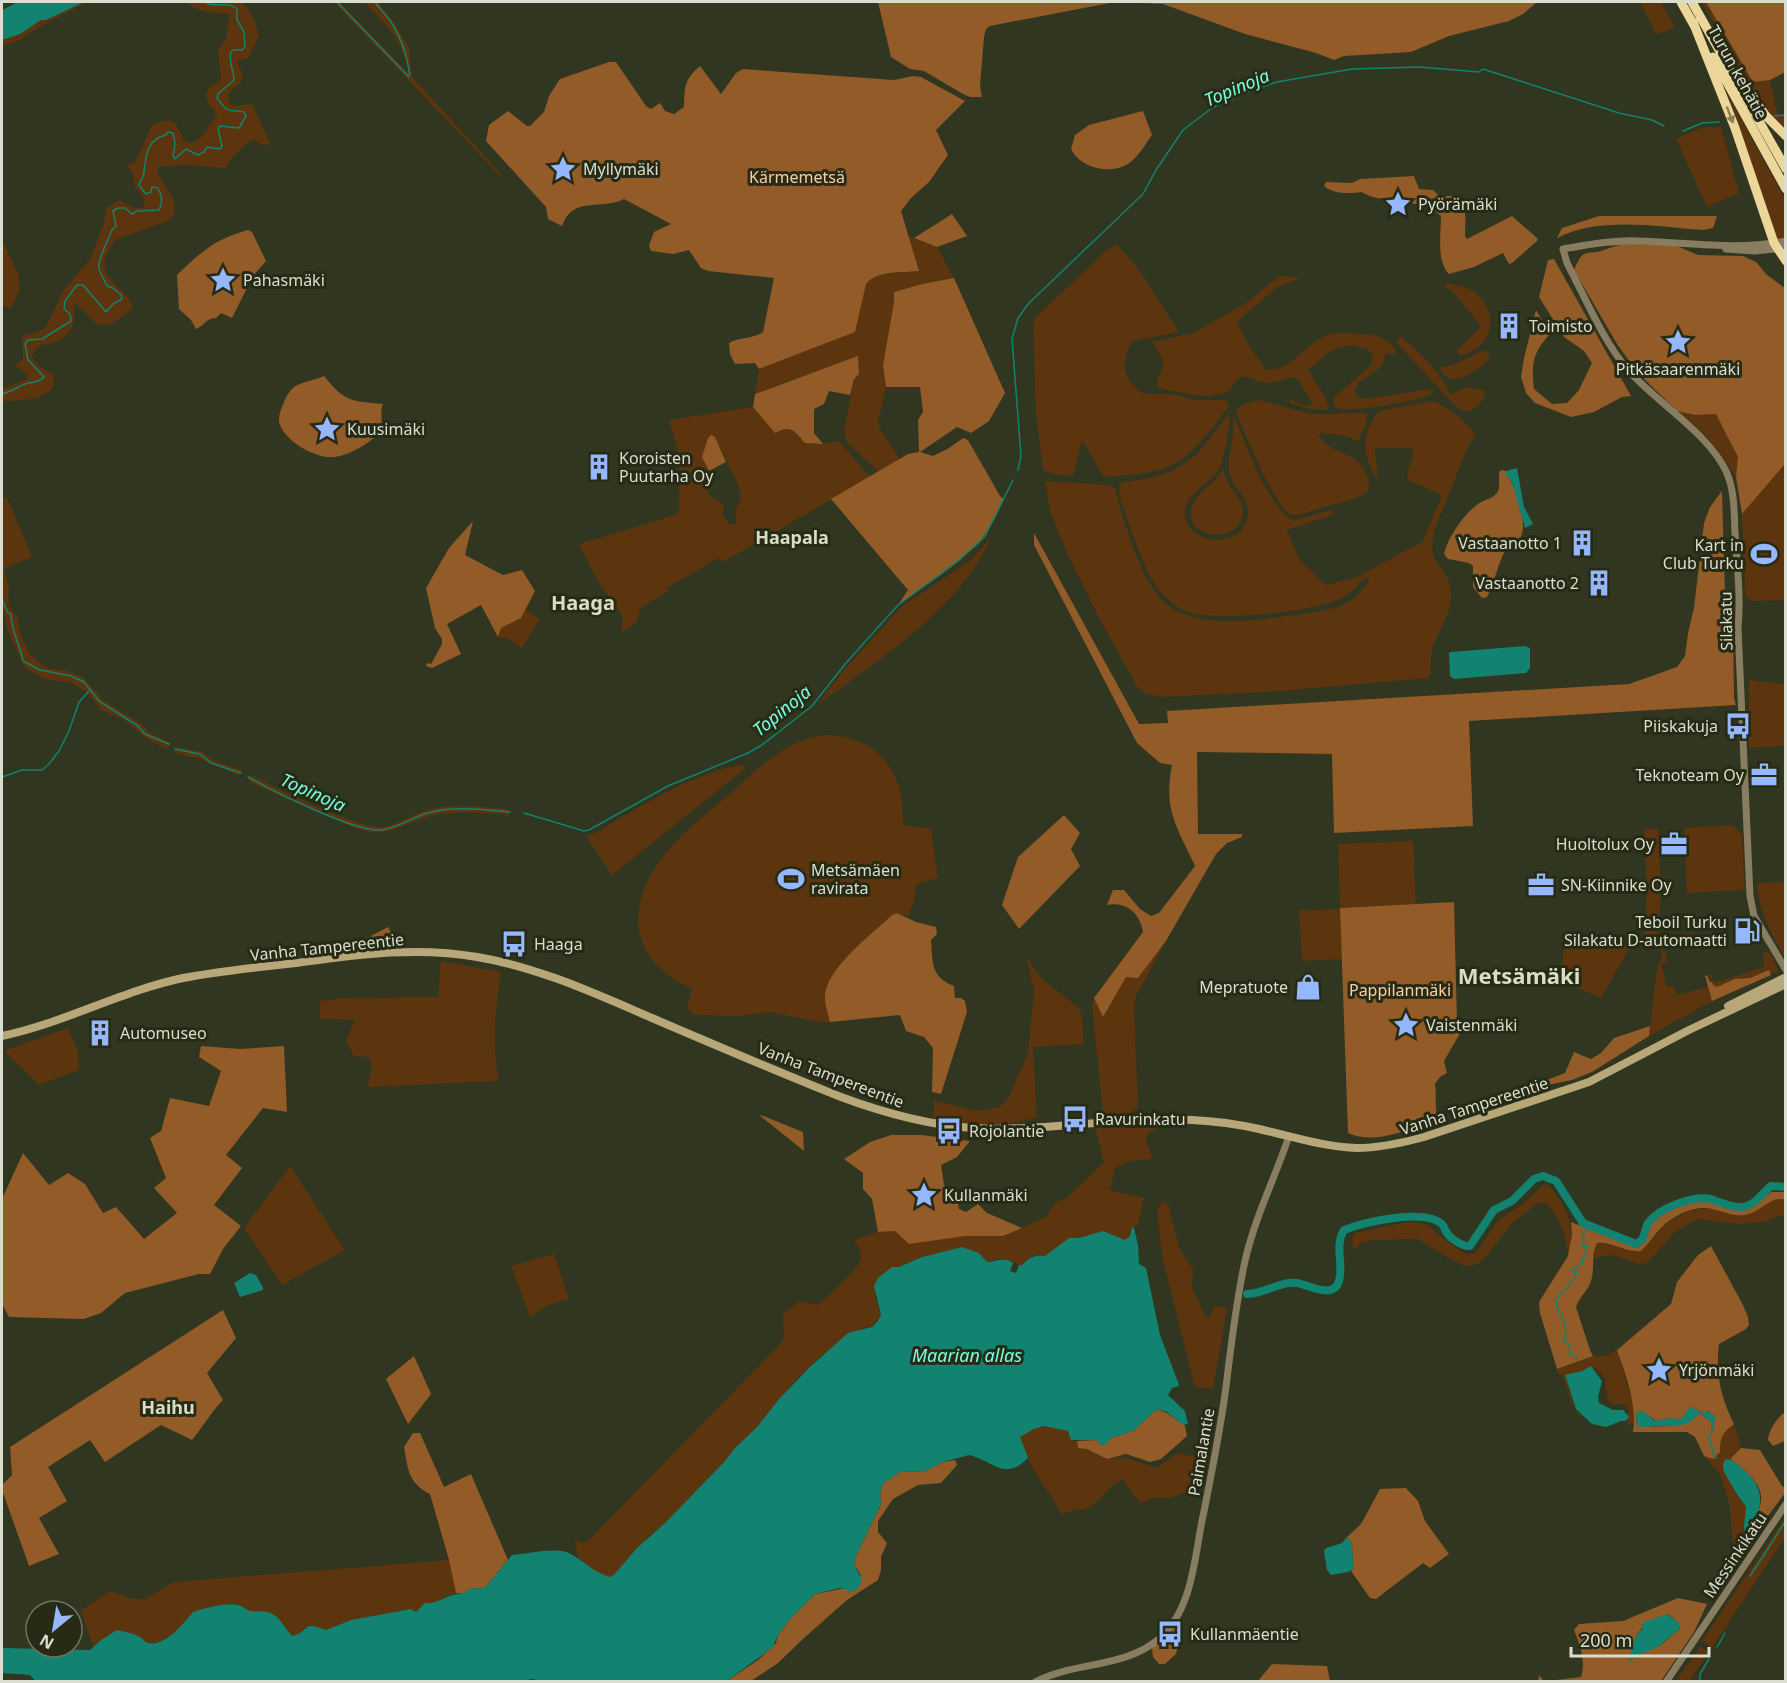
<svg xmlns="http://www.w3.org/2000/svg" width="1787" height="1683" font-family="'Noto Sans',sans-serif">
  <rect width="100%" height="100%" fill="#30361f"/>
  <path fill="#5c350e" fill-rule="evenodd" d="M84 2H88L39 27 20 40 2 46V40L20 34 41 20Z
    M186 2H242C252 11 256 24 259 36L248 58 239 60 238 63C249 87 236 81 228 96L230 104 234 106 252 104 270 143 264 146 254 140 250 141C241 149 231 157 225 168L182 165 158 167 157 170C161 186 185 201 170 220L115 240C90 277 115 277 133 305 131 311 125 314 120 318 93 337 94 315 74 303 75 322 74 336 53 343 48 345 43 344 38 346L32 355C34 366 45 369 53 374 61 401 18 401 2 401V389L28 379V376L14 364 19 363 23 358 22 338 25 335 40 331 46 327 63 291 91 258 104 223 106 208 120 200C128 204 135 212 144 206L145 199 135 187 132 171 126 165C127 165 133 164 135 162 137 161 149 130 152 125 175 116 174 120 184 140L192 143 201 138 217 115C213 107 200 99 209 88 213 84 218 83 221 79L218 50 226 39 230 14C224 12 221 14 215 13 205 12 193 9 186 2Z
    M334 2H339L408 73C405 40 385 25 364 2H378L392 20 409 48 412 77 502 175 500 176Z
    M1640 2H1661L1674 25 1671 30 1656 34Z
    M1702 2H1706L1753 82 1770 80 1778 116 1785 117V132C1750 94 1727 46 1702 2Z
    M1718 77 1785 199V238L1776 241Z
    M1703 127H1721L1739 193 1707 207 1676 139Z
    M908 236 937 247 954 278 922 284 894 292V302L883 365 886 387 878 422 880 429 900 459 879 472 845 440 846 436 844 431 854 379 821 371 794 379 755 394 759 369 854 332 866 284C877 270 902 273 919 271Z
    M2 240 18 273 20 289 11 309 2 305Z
    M1116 245C1135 258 1164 310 1179 332L1133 341 1127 350 1124 367 1128 379 1140 392 1146 394H1172L1196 400H1225L1230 405C1216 423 1193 455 1172 465 1152 475 1126 475 1104 477L1082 440 1073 476 1053 474 1043 470 1036 415 1033 324 1035 318 1107 250Z
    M1286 276 1301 278 1277 287 1237 322 1248 344 1265 369C1289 374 1305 344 1325 336 1336 331 1350 333 1362 334 1378 335 1388 337 1397 352L1394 354 1386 353 1381 367 1358 383 1355 390 1357 397 1366 399 1430 389 1433 390 1432 394C1412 402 1355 413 1335 408L1333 398C1340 392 1368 369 1371 364 1381 346 1348 344 1338 348 1327 352 1317 363 1308 370L1324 395 1329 407 1326 410 1311 409 1290 403 1289 399 1306 406 1313 404 1299 381 1294 377C1286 379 1277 382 1269 383 1253 384 1240 365 1231 390 1209 402 1180 392 1158 388L1157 380 1164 363 1154 343H1148L1196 332 1249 301 1278 277Z
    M1448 283C1455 285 1465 286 1472 290 1490 300 1497 328 1482 344 1477 350 1468 353 1461 356L1457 353V351L1481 326 1454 293 1445 286Z
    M1399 337H1402C1418 351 1443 374 1450 394L1469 387 1485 391C1486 401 1475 409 1466 412L1455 406 1397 343Z
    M1482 351H1488L1490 358C1483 365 1464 381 1453 379 1448 379 1444 374 1441 371V367L1453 365Z
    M1259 400 1311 414 1367 413 1366 424 1358 442C1349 434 1332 435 1320 433L1319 436C1335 460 1365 447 1370 489 1358 500 1343 502 1328 506 1317 508 1303 516 1292 515 1277 513 1242 428 1236 411L1243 404Z
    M1432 401C1447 406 1468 422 1476 436L1469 444 1435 529C1424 569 1450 563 1451 593 1452 614 1437 632 1432 651 1429 660 1433 670 1428 678L1280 691 1162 697 1145 693 1138 688 1099 618 1067 553 1050 511 1045 481 1109 485 1115 488C1123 519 1141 583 1166 604 1199 630 1257 620 1295 615 1312 612 1333 611 1348 602 1357 597 1365 587 1370 579L1366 577C1358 585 1352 593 1342 598 1315 612 1217 622 1188 612 1182 610 1174 605 1169 600 1144 580 1133 531 1121 502L1119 492 1121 482C1153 479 1180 473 1202 448 1212 437 1219 425 1229 414 1231 425 1224 462 1217 472 1207 486 1184 494 1185 515 1187 545 1243 551 1248 515 1250 499 1236 491 1231 478 1225 462 1232 449 1233 433 1234 427 1233 420 1234 416 1248 448 1263 497 1291 520 1305 519 1319 512 1334 510L1332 515 1287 530 1299 559 1326 585 1357 577 1423 541 1442 495 1408 480C1405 469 1415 459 1413 449 1407 448 1379 447 1375 449L1378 482C1363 455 1359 437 1379 411Z
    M753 407 762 418 797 433 805 443 823 444 839 441 870 477 723 562 718 558 667 588 669 591 640 608 637 622 621 633 623 617 597 580 579 544 675 515 679 509 680 458 669 420ZM715 437 738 484 741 499 735 510 737 523 729 525 723 515 724 505 710 496 699 477 709 471 702 457Z
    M1677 411 1695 415 1716 414 1739 457 1736 477C1720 450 1703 430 1677 411Z
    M1785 464V600L1753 601 1746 597 1745 594 1742 514Z
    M1223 469C1225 475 1227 481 1230 486 1235 494 1243 501 1243 510 1242 546 1188 539 1191 512 1193 492 1215 486 1223 469Z
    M7 497 32 557 4 568 9 586 8 599 10 608 17 617 21 636 29 653 37 661 50 669 65 670 83 677 103 700 141 724 150 733 171 743 167 749 147 739 123 719 101 710 87 692 72 683 44 679 24 667 7 628 2 602V498Z
    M991 538C959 609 881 658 820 703L819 702 844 670 902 606 969 562Z
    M525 609 540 619 522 648 507 638 498 637 501 628 521 618Z
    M1749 680 1785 684V746L1749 748Z
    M831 735C883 740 905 775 903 825L931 829 938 878 916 884 914 901 908 916 897 913 892 915 835 972 826 1005 830 1022H819L770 1012 737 1016 695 1015 687 1008 692 989C621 956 626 897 673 845 687 828 707 814 724 799 754 773 788 735 831 735Z
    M177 747 202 752 217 762 242 770 239 776 198 758 173 753Z
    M740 765 747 767 612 875 586 836C602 832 614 821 627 814 662 794 701 772 740 765Z
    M251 775C273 787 360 830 383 827 399 824 414 813 430 809 455 803 483 807 508 809L509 818 504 814 462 812 432 815 390 831 374 833 355 828 249 782Z
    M1732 825 1742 834 1745 890 1687 893 1684 828Z
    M1644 829H1658L1661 892 1658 937 1644 940 1647 892Z
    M1413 841 1416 904 1340 908 1338 844Z
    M1785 882H1786L1785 958C1772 934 1758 911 1757 883Z
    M1340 909 1342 959 1302 961 1299 910Z
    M1687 933H1693L1699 941 1691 943 1689 934 1662 940 1667 962 1661 963 1667 987 1674 986 1677 995 1708 987 1712 1001 1649 1036 1657 967 1662 956 1660 942 1663 939Z
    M1166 941 1136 996 1134 1005 1138 1106 1131 1113 1107 1116 1103 1114 1092 1005 1094 998 1103 1016 1126 977 1138 978Z
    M1632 944 1601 998 1567 983 1560 984 1564 948Z
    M1763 951 1771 954 1778 971 1771 975 1769 970 1749 978 1735 979 1717 987 1713 985 1710 977H1708L1711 974 1714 983 1764 967Z
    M1026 956 1042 979 1079 1008 1082 1017 1084 1044 1033 1047 1037 1117C1003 1128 968 1126 933 1118L934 1100 976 1111 1000 1107 1009 1097 1028 1053 1034 991Z
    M441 961 501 972C495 1009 492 1044 499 1081L368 1087 372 1064 369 1057 354 1056 346 1041 355 1020 320 1019V1001L342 998 438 997Z
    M68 1028 78 1052 79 1070 39 1085 6 1053V1050Z
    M1141 1124 1149 1125 1157 1129 1148 1133 1146 1141 1153 1159 1129 1161 1115 1168 1110 1190 1144 1198 1137 1227H1132L1128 1239 1122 1240 1103 1231 1079 1238H1069L1045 1256 1034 1255 1020 1266 1009 1260 999 1259 987 1262 979 1253 922 1257 898 1267 875 1296 881 1315 872 1327 863 1328 820 1357 797 1379 779 1399 757 1427 735 1448 725 1461 666 1522 646 1539 614 1576C603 1580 586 1566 578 1558L575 1539 581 1543 588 1541 781 1343 784 1337 783 1314 799 1301 818 1305C827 1296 860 1269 861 1258 862 1251 857 1244 854 1240L878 1232 895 1231 965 1236H1004L1045 1217 1056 1202 1067 1198 1104 1162 1095 1127Z
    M290 1166 345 1250 282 1285 244 1228Z
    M1543 1185H1548C1567 1204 1577 1229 1568 1256 1567 1237 1560 1217 1546 1203H1538L1512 1223 1489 1253 1479 1263 1472 1266 1463 1265 1450 1259 1418 1239 1374 1240 1361 1243 1354 1250 1352 1239 1355 1233 1402 1223 1417 1222 1428 1225 1442 1238 1467 1255 1475 1253 1481 1246 1498 1220 1523 1204Z
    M1782 1198 1785 1200V1214L1763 1222 1740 1224 1697 1219 1675 1232 1647 1263 1640 1264 1613 1255 1595 1258 1594 1246 1597 1243 1603 1242 1634 1252 1646 1247 1665 1224 1688 1211 1709 1208 1733 1215 1761 1208 1774 1199Z
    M1162 1201 1169 1205 1170 1214 1180 1250 1193 1269 1192 1287 1206 1318 1210 1316 1214 1306 1227 1308 1213 1389 1195 1387 1163 1260 1157 1212Z
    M554 1254 569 1299 546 1306 530 1317 511 1266Z
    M1617 1350 1632 1400 1634 1423 1628 1426 1627 1414 1630 1410 1624 1404 1614 1405 1608 1400C1603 1383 1611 1377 1591 1366L1582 1371 1565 1375 1574 1407 1581 1416 1580 1417 1572 1404 1562 1375H1559L1557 1369 1593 1356H1605Z
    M1734 1424 1741 1448 1730 1459 1726 1460C1721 1470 1738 1500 1746 1506 1746 1519 1741 1532 1746 1544L1743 1554 1732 1568 1736 1558 1732 1538 1730 1506 1720 1474 1704 1456 1713 1459 1723 1432Z
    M1044 1426 1069 1431 1071 1440 1077 1441 1078 1448 1087 1449 1107 1459 1118 1457 1129 1459 1157 1468 1177 1453 1196 1457 1208 1463 1202 1487 1170 1498 1156 1497 1140 1503 1122 1479C1109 1486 1102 1500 1090 1507 1080 1513 1075 1506 1063 1515L1031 1466 1020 1440 1019 1437 1034 1429Z
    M1785 1518V1538L1712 1648 1702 1641Z
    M449 1560 456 1593C447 1595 441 1600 434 1604 426 1607 422 1606 416 1612L411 1609 351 1620 326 1630 307 1626 296 1636H292C287 1630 283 1622 277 1618 270 1611 260 1612 251 1611 246 1610 242 1606 238 1605 227 1602 204 1608 193 1612 183 1624 165 1647 148 1643 145 1642 143 1639 140 1637L101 1640 94 1648 81 1611 108 1592H114L132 1599H145L173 1582Z
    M1700 1647 1709 1652 1691 1679 1692 1681H1676Z"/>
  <path fill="#925b27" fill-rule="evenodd" d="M878 2H1115L990 26 986 29 984 37 980 86 982 97H970L963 94 924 71 910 69 891 57Z
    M1120 2H1537L1523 14 1509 21 1449 36 1411 52 1344 56 1334 60 1316 53 1245 34 1163 4Z
    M1706 2H1785V72L1770 80 1753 82Z
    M609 62H616L646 106 651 109 660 103 665 111 674 114 684 107C685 87 683 81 700 66L721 94 736 73 743 69 894 80 913 76 921 77 965 101 936 130 948 155 929 182 911 198 901 211 919 271C902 273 877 270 866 284L855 332 759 369 755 363 735 364 730 354 729 343C739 337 753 339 763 332L774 278 708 271 701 268 689 250 673 254 651 251 649 245 654 232 671 224 624 199C600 211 573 195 562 226L548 219 546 207 486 141 489 125 508 111 527 126H530L544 112 549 96 560 79Z
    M1143 111 1152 135C1145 145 1138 157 1128 164 1110 175 1080 168 1071 149L1075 135 1089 125Z
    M1414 176 1419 189 1433 190 1440 197 1458 195C1468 206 1465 222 1465 236L1467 239 1512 216 1538 239 1537 241 1512 263 1509 264 1503 253 1474 267 1449 274C1436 261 1441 233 1441 216 1419 196 1386 206 1361 192 1350 194 1332 194 1324 186L1326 182 1352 183 1360 179Z
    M952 214 967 236 937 247 914 238Z
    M1599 216H1717L1713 228 1703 230C1656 227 1601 216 1557 238L1562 228Z
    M248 230 252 232 266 261 253 276 232 318 221 313 216 318C206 318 204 326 196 329L191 320 179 309 177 275C202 251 215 239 248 230Z
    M1633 244 1677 246 1698 255 1743 256 1756 262 1767 275 1785 288V464L1742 514 1736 477 1738 457 1716 414 1695 415 1677 411 1637 372 1617 344 1574 270C1584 246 1586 256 1604 250 1615 246 1620 244 1633 244Z
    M1554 259 1631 396 1622 397 1594 412 1571 417 1535 403 1526 393 1521 377 1524 358 1536 310 1550 334C1533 352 1531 364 1534 389L1552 404 1567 403 1579 390 1592 363 1584 351 1564 337 1539 297 1548 260Z
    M954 278 1005 393 989 421 971 433 957 427 920 452 933 456 949 448 963 438 968 440 1000 496 1004 499C998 512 992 526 983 537 961 565 926 583 898 605L908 590 831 499 908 454 919 452 918 420 923 412 920 387H886L883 365 894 302V292L922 284Z
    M858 356 859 374 854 379 850 395 829 391 824 404 814 409V433L823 444 805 443C795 431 790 424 775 433L753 407 755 394Z
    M324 376C345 402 351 401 383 404 379 413 384 424 380 430 376 438 366 444 359 448 350 453 339 458 328 457 312 456 286 441 280 425 277 417 281 410 284 402 286 397 289 391 294 387 301 382 315 380 324 376Z
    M711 435 715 437 726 462 709 471 702 457 708 438Z
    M1502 470 1506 471C1507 477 1510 478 1512 483 1515 488 1516 495 1518 501 1524 519 1529 542 1506 549 1497 565 1495 582 1487 597L1482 598 1473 587V566L1469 563 1448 559 1444 554C1448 537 1464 514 1478 504 1485 499 1494 499 1498 491 1500 486 1499 477 1499 472Z
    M1722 491 1725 592C1733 602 1739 609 1733 622L1734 698 1736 705 1469 721 1473 826 1334 833 1332 754 1197 752 1198 834H1242V837L1227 843 1216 854 1166 941 1138 978 1126 977 1103 1017 1094 998 1143 932C1140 913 1126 901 1107 905L1113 890H1124L1140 909 1151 916 1159 913 1195 866C1177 827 1163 810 1172 765L1160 763 1137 743 1034 545V533L1139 724 1168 723 1167 711 1629 684 1677 667 1685 656 1688 633 1694 608 1704 523 1710 507Z
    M473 521 465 555 503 575 522 570 535 591 521 618 501 628 498 637 481 605 447 624 461 654 432 668 426 666 427 663 431 664 442 644V639L435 628 426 588 449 548Z
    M1064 815 1080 833 1071 849 1080 866 1019 929 1002 905 1018 857Z
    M1454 902 1457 1023H1466L1444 1061 1447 1073 1440 1077 1435 1084C1437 1096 1434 1107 1438 1119 1411 1128 1376 1146 1348 1133L1340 908Z
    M897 913 916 922 936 927 937 934 931 940C933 962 930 977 954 986L955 998H961L965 1001 967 1012 941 1094 932 1092 933 1048 924 1037 906 1031 900 1015 830 1022C828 1013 824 1003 825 994 829 966 872 934 892 915Z
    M388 927 397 944 360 946 359 942Z
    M1769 970 1771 975 1712 1001 1705 976 1707 975 1710 982H1712L1713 985 1717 987 1735 979 1750 978Z
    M1650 1026 1649 1036 1592 1072 1572 1080 1543 1086 1539 1083 1565 1073 1574 1052 1591 1059 1601 1053 1614 1038Z
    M201 1046 240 1049 284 1046 287 1112 263 1108 226 1155 242 1168 214 1205 241 1226 223 1249 210 1274H199L125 1293 101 1313 84 1319 9 1317 2 1304V1199L23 1153 49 1185 68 1173 85 1184 103 1213 116 1207 144 1239 177 1213 154 1188 166 1178 150 1138 161 1131 170 1098 209 1106 221 1071 199 1057Z
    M758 1114 803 1132 804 1151Z
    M891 1135H921L970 1141 957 1157 941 1165 944 1185 957 1194 959 1209 966 1212 978 1204 987 1213 1022 1228 1003 1236H965L909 1244 895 1231 878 1232 872 1199 863 1189V1173L844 1159 870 1142Z
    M1771 1192H1785V1200C1771 1195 1762 1211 1749 1214 1736 1218 1725 1212 1712 1209 1697 1205 1677 1214 1665 1224 1656 1232 1650 1243 1641 1251 1625 1253 1612 1241 1597 1243 1591 1253 1595 1269 1591 1281 1588 1291 1579 1297 1576 1307L1590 1350 1593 1356 1557 1369 1540 1313 1539 1302 1568 1256 1572 1235 1571 1222 1637 1248 1643 1243 1647 1227 1661 1215 1682 1204 1704 1200 1743 1209 1752 1207Z
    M1711 1246 1743 1305 1748 1317 1749 1325 1746 1329 1719 1344C1715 1373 1721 1398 1734 1424 1722 1433 1720 1438 1720 1452L1713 1459 1704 1456 1695 1437 1687 1432H1633C1637 1404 1626 1376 1617 1350L1671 1304 1677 1282 1698 1255ZM1690 1407 1704 1413 1709 1411 1711 1415 1715 1416 1713 1430 1711 1434V1422L1700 1413C1683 1427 1658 1428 1637 1425L1636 1414 1639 1411 1644 1412 1656 1421 1671 1418 1678 1420 1682 1419Z
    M223 1310 236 1338 207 1373 223 1400C211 1412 203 1427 192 1440L161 1425 105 1462 90 1440 48 1467 67 1501 39 1518 59 1554 29 1566 2 1490V1485L12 1475 10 1447Z
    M414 1356 431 1394 408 1424 386 1379Z
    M1157 1409 1167 1413 1185 1426 1187 1436 1161 1459 1150 1462 1126 1454 1107 1459 1087 1449 1078 1448 1077 1441 1097 1440 1099 1444 1105 1445 1111 1438 1133 1431Z
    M1785 1412V1441L1773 1446 1768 1440C1769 1429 1777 1418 1785 1412Z
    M413 1433H420L444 1487 471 1474 508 1560 485 1588 468 1589 464 1594 456 1593 449 1560 430 1494C408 1483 408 1469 404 1447Z
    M1741 1448 1760 1450 1782 1486 1785 1488V1493L1761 1525 1754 1529C1755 1519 1760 1510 1761 1500 1763 1483 1742 1468 1730 1459Z
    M955 1460 957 1465 941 1483 918 1485 893 1499 878 1521V1532L887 1543 881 1557V1570L878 1580 847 1600 804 1638 778 1663 751 1681H727L758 1660 776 1643 778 1635 789 1620 815 1594 846 1588 861 1575 854 1565 855 1558 881 1504 880 1493 883 1483 900 1472 925 1471 943 1462Z
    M1406 1488 1418 1501 1425 1521 1449 1554 1430 1568 1423 1563 1376 1599 1370 1598 1351 1571 1353 1569 1352 1544 1349 1539 1346 1538 1361 1524 1380 1489Z
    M1678 1598 1707 1604 1694 1632 1661 1681 1538 1682 1539 1675 1543 1680 1548 1681 1581 1677C1586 1662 1580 1645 1574 1630L1579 1624 1623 1621ZM1668 1614 1678 1622 1680 1628 1661 1645 1636 1656 1629 1662C1632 1652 1633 1635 1643 1628L1642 1624Z
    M1176 1623 1183 1627 1176 1654 1165 1664H1159L1153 1657 1152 1648 1169 1635Z
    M1272 1664 1327 1666 1330 1681H1258Z"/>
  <path fill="#118370" d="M18 2H84L46 20H41L20 34 2 40V10Z
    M1517 468 1524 507 1533 524 1525 528 1512 482 1506 475V471Z
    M1525 646 1530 648V668L1526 673 1454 679 1450 676 1449 653 1451 652Z
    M1132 1227 1134 1228 1138 1245 1139 1264 1146 1268 1160 1335 1178 1382 1179 1386 1172 1388 1168 1395 1185 1411 1188 1424 1183 1425 1167 1412 1157 1409 1133 1431 1111 1438 1105 1445 1099 1444 1097 1440H1071L1068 1431 1044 1426 1034 1429 1020 1437 1028 1458C1004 1482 994 1461 969 1455L943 1462 925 1471 900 1472 883 1483 880 1493 881 1504 855 1558 854 1565 862 1579 860 1585 854 1592 840 1588 815 1594 789 1620 778 1635 773 1647 727 1681 550 1682 531 1679 523 1682H36L30 1675 2 1673V1648L90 1650 101 1640 117 1630C125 1632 133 1633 140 1637 143 1639 145 1642 148 1643 165 1647 183 1624 193 1612 204 1608 227 1602 238 1605 243 1606 246 1610 251 1611 259 1612 266 1610 274 1615 281 1619 286 1630 292 1636 311 1631 301 1620 326 1630L351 1620 411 1609 416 1612 425 1603C439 1605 448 1592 464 1594L468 1589 485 1588 512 1555C527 1554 555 1547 569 1553 583 1560 594 1573 610 1577L614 1575 636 1549 666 1522 725 1461 735 1448 757 1427 779 1399 810 1367 848 1333 872 1327 877 1322 881 1315 874 1286 878 1278 892 1267H899L922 1257 962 1247 979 1253 987 1262C997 1262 1003 1256 1013 1263L1010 1271 1016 1273 1019 1265H1022C1031 1257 1033 1255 1045 1256L1069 1238H1079L1103 1231 1125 1240 1130 1236Z
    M250 1273 256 1275 263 1288V1290L240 1297 234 1283Z
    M1591 1366 1602 1381 1598 1397 1599 1403 1613 1410H1623L1629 1417 1626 1421H1621L1606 1427 1592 1424 1576 1409 1565 1375 1582 1371Z
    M1690 1407 1704 1413 1709 1411 1711 1415 1715 1416 1713 1430 1711 1434V1422L1700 1413 1690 1422 1681 1425 1640 1427 1637 1425 1636 1414 1639 1411 1644 1412 1655 1421 1671 1418 1679 1420 1682 1418Z
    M1726 1459C1734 1460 1740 1466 1746 1472 1774 1497 1752 1518 1750 1545L1745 1542 1744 1526 1746 1506C1742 1503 1724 1474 1723 1468 1723 1463 1723 1463 1726 1459Z
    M1346 1538 1349 1539 1352 1544 1353 1569 1348 1572 1331 1575 1327 1570 1324 1551 1326 1548 1342 1543Z
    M1667 1614 1678 1622 1680 1628 1658 1647 1636 1656 1629 1662C1631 1653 1633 1635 1643 1629L1642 1623Z"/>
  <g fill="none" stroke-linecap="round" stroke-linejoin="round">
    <path stroke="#118370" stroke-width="1.5" d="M337 2 409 77
      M375 2C380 10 388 16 393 25 403 41 407 56 410 75
      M1774 116 1786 115
      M1683 131 1702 123 1719 122
      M2 394C10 392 18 387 25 384 33 382 38 383 44 377L28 360 25 344 28 340 42 339 71 321 70 314 64 309 65 301 77 285H83L106 312 113 304 122 299 121 295 113 288 107 286C105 280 100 274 99 268 97 261 109 238 112 230L116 226 113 211 118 208H125L132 214 137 211 159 210C163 202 162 196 158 188L152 187 151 192 146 194 139 185C140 181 144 177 144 172 146 155 147 139 166 135L168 132 173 133 175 144 173 156 175 159 186 149 198 155 204 152 207 147 220 149 222 146 218 129 220 126 239 128 246 116 244 112C226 109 229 114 217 98L218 94 234 80C234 70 228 62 231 52L233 50H242L245 46 244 32 237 20V9C227 0 216 9 205 2
      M1018 470 1021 456 1012 339 1018 318 1029 303 1143 194 1156 170 1183 130 1212 108 1250 91 1277 82 1352 69 1419 67 1479 72 1483 69 1619 113 1652 120 1664 126
      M2 574V600L8 613 11 614C11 631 20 644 23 661L40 670 71 676 84 682 99 701 138 726 145 734 169 744
      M175 749 200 754 211 763 241 773
      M2 777 22 770H42L49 764 59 751 69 731 79 702 89 691
      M248 777C275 792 352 831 380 830 399 829 414 815 432 812 457 806 485 810 510 812
      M524 813 584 831 589 830 668 786 748 753 762 745 812 706 846 663 898 605 938 576 975 546 985 536 1013 480
      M1577 1360 1573 1355 1569 1354 1570 1347 1567 1342H1564L1566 1330 1562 1315 1559 1314 1556 1300 1560 1296 1559 1293 1563 1292 1575 1278V1275L1578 1272H1572C1573 1267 1579 1265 1583 1263L1581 1258H1585L1586 1250 1588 1247 1582 1246 1584 1243 1583 1235 1587 1226
      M1711 1433 1709 1438 1715 1457 1717 1458
      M1764 1555 1786 1520
      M1750 1576 1764 1555
      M1717 1647 1725 1633
      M1700 1682V1674L1709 1659"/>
    <path stroke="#118370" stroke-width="8" d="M1247 1294C1265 1294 1279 1281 1297 1283 1309 1285 1333 1300 1339 1281 1344 1264 1334 1246 1344 1230 1365 1222 1424 1208 1442 1224 1444 1226 1445 1230 1447 1233 1451 1239 1463 1247 1470 1246L1494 1210 1512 1201 1534 1179 1543 1176 1556 1181 1583 1223 1636 1244 1642 1240C1645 1235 1645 1228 1648 1223 1659 1208 1693 1195 1711 1199 1720 1202 1732 1208 1742 1207 1755 1206 1762 1193 1771 1186L1786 1187"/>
    <path stroke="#887d60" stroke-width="7" d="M1786 241C1736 251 1686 242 1637 241 1612 240 1587 245 1563 249L1567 263C1585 297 1603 341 1628 370 1656 402 1708 433 1726 471 1735 491 1734 512 1735 533 1737 565 1741 596 1738 628L1750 896 1754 916 1786 970
      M1726 249 1755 251 1786 248
      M1035 1682C1075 1661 1123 1669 1159 1639 1192 1610 1194 1561 1202 1521 1211 1477 1220 1432 1226 1387 1231 1345 1236 1302 1245 1261 1255 1217 1275 1178 1289 1136
      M1666 1682 1786 1504"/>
    <path stroke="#b8a778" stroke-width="8" d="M1728 1006 1786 977
      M2 1036C64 1023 121 991 183 978 221 971 258 967 296 963 356 955 416 946 477 957 538 967 596 994 652 1018 715 1045 778 1072 841 1097 884 1113 927 1125 973 1128 1046 1132 1119 1116 1192 1120 1214 1121 1237 1124 1259 1129 1291 1136 1324 1147 1357 1148 1380 1148 1402 1143 1424 1137L1589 1082 1689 1030 1786 984"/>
    <path stroke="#ecd69a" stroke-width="9" d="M1681 2 1695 27
      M1692 2 1786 169
      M1693 22 1735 128 1774 243 1786 261
      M1713 57 1786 189
      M1744 85 1766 116 1786 136"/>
  </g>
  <defs><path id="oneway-solid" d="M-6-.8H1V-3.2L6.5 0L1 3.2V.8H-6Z" transform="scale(1.5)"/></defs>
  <use fill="#8a8058" href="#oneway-solid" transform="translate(1730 115) rotate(69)"/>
  <defs>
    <g id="sight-bare" transform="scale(2.07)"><path d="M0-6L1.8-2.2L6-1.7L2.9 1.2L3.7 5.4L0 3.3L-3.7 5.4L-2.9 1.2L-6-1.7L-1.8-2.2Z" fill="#94b7fd" stroke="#272b15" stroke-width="2.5" paint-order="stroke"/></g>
    <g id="building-bare" transform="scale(2.07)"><path d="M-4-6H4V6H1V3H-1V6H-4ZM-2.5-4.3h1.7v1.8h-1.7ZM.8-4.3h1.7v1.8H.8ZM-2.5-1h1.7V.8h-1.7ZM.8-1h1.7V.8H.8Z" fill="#94b7fd" stroke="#272b15" stroke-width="2.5" paint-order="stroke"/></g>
    <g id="stadium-bare" transform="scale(2.07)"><path d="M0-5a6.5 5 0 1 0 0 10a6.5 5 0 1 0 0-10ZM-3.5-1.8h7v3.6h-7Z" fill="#94b7fd" stroke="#272b15" stroke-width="2.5" paint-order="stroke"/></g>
    <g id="bus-bare" transform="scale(2.07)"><path d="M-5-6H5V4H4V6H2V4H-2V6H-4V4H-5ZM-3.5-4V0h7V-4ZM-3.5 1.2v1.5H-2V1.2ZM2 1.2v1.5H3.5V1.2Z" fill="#94b7fd" stroke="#272b15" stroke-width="2.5" paint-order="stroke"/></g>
    <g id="office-bare" transform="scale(2.07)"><path d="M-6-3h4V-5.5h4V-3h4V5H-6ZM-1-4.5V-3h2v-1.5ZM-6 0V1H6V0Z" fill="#94b7fd" stroke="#272b15" stroke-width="2.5" paint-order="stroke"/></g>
    <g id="fuel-bare" transform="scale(2.07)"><path d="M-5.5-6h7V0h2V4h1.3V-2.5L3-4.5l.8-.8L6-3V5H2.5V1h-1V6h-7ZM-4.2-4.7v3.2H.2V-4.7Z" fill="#94b7fd" stroke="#272b15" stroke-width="2.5" paint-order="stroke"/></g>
    <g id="shop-bare" transform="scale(2.07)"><path d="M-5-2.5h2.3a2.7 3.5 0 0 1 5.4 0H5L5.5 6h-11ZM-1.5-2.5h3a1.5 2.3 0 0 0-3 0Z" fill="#94b7fd" stroke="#272b15" stroke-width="2.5" paint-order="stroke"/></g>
  </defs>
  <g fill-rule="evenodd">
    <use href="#sight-bare" x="563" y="169"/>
    <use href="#sight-bare" x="1398" y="204"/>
    <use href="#sight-bare" x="223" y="280"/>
    <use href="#building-bare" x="1509" y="326"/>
    <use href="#sight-bare" x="1678" y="342"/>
    <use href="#sight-bare" x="327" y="429"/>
    <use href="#building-bare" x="599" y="467"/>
    <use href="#building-bare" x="1582" y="543"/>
    <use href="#stadium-bare" x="1764" y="554"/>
    <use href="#building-bare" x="1599" y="583"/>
    <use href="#bus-bare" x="1738" y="726"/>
    <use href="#office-bare" x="1764" y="775"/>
    <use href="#office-bare" x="1674" y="844"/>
    <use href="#stadium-bare" x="791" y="879"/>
    <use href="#office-bare" x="1541" y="885"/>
    <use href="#fuel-bare" x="1747" y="931"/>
    <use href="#bus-bare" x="514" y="944"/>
    <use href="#shop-bare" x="1308" y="987"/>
    <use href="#sight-bare" x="1406" y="1025"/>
    <use href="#building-bare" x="100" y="1033"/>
    <use href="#bus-bare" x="1075" y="1119"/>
    <use href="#bus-bare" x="949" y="1131"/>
    <use href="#sight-bare" x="924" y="1195"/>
    <use href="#sight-bare" x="1659" y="1370"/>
    <use href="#bus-bare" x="1170" y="1634"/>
  </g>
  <g text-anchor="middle" stroke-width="6" stroke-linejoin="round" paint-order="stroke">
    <g font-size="16" fill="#daded0" stroke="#272b15">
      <text transform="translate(1738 72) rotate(61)" y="6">Turun kehätie</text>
      <text transform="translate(1726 621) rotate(-91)" y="6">Silakatu</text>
      <text transform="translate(327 947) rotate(-6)" y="6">Vanha Tampereentie</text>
      <text transform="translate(831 1075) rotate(21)" y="6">Vanha Tampereentie</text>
      <text transform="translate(1474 1106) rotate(-18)" y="6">Vanha Tampereentie</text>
      <text transform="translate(1201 1452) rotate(-80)" y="6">Paimalantie</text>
      <text transform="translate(1735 1555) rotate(-56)" y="6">Messinkikatu</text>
    </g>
    <g font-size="16" fill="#daded0" stroke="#272b15" text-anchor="start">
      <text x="583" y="175">Myllymäki</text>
      <text x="1418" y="210">Pyörämäki</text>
      <text x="243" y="286">Pahasmäki</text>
      <text x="1529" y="332">Toimisto</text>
      <text x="1678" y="375" text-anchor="middle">Pitkäsaarenmäki</text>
      <text x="347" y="435">Kuusimäki</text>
      <text x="619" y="464">Koroisten<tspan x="619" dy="18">Puutarha Oy</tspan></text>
      <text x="1562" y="549" text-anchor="end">Vastaanotto 1</text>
      <text x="1744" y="551" text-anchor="end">Kart in<tspan x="1744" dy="18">Club Turku</tspan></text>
      <text x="1579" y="589" text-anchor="end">Vastaanotto 2</text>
      <text x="1718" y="732" text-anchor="end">Piiskakuja</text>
      <text x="1744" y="781" text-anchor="end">Teknoteam Oy</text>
      <text x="1654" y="850" text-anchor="end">Huoltolux Oy</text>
      <text x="811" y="876">Metsämäen<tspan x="811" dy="18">ravirata</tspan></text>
      <text x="1561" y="891">SN-Kiinnike Oy</text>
      <text x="1727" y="928" text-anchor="end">Teboil Turku<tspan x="1727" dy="18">Silakatu D-automaatti</tspan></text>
      <text x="534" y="950">Haaga</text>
      <text x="1288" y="993" text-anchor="end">Mepratuote</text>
      <text x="1426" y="1031">Vaistenmäki</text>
      <text x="120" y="1039">Automuseo</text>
      <text x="1095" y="1125">Ravurinkatu</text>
      <text x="969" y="1137">Rojolantie</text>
      <text x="944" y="1201">Kullanmäki</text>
      <text x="1679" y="1376">Yrjönmäki</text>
      <text x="1190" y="1640">Kullanmäentie</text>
    </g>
    <g font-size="16" fill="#fecda4" stroke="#272b15">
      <text x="797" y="183">Kärmemetsä</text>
      <text x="1400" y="996">Pappilanmäki</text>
    </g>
    <g font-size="18" font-style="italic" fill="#75fee1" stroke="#272b15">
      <text transform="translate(1237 88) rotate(-23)" y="6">Topinoja</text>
      <text transform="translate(782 711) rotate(-39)" y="6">Topinoja</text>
      <text transform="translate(313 793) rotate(24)" y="6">Topinoja</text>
      <text x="967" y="1362">Maarian allas</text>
    </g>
    <g font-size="18" font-weight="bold" fill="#d7dec2" stroke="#272b15">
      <text x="792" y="544">Haapala</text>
      <text x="168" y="1414">Haihu</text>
    </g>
    <g font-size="20" font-weight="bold" fill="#d7dec2" stroke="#272b15">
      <text x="583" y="610">Haaga</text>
    </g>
    <g font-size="22" font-weight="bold" fill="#d7dec2" stroke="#272b15">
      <text x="1519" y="984">Metsämäki</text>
    </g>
  </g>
  <rect width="1787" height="1683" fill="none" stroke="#daded0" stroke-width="6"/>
  <g transform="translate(54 1629) rotate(210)"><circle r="28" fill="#272b15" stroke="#6f7360" stroke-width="1.5"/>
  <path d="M0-4.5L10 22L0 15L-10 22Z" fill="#94b7fd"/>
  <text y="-9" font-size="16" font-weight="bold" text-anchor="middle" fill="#daded0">N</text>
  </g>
  <path d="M1571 1647v9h138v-9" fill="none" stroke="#daded0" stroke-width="3"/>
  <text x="1580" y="1647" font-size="18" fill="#daded0" stroke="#272b15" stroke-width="4.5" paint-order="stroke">200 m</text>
</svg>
